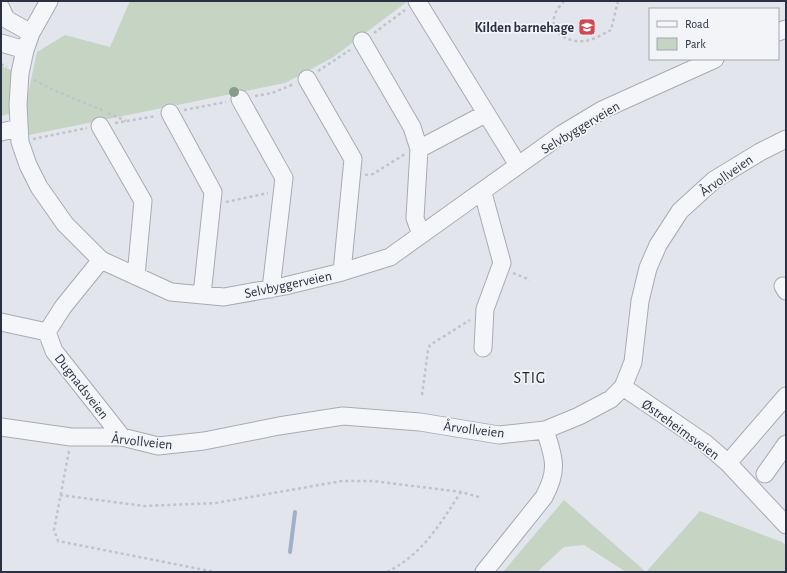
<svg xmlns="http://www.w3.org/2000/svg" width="787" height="573" font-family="'Alegreya Sans',sans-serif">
  <rect width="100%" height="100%" fill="#e2e5eb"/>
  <path fill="#c6d4c4" d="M130 1H408L332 58 285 83 29 135 26 103 37 52 65 35 110 47Z
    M1 66 16 72 22 110 1 116Z
    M564 500 646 572 700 511 782 542 786 546V572H626L584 545 564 547 537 572H503Z"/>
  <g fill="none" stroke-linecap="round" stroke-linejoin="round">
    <path stroke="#9eb0ca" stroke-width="4" d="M290 552 295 512"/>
    <g stroke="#a7abb5" stroke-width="19">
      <path id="minor" d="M49 1 31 33 25 50 20 73 18 105 20 142 28 165 39 187 65 224 101 260 171 292 224 297 285 286 342 272 390 257 562 134 602 110 715 59
        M417 1 518 165
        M1 8 6 19 31 33
        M778 32 786 29
        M362 41 412 127 419 149 415 218 421 235
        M1 43 25 50
        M307 79 353 159 342 272
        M240 99 284 178 271 289
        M170 113 213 192 202 295
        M100 126 143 201 136 276
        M1 132 19 128
        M419 149 485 114
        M483 193 502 263 485 309 483 348
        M783 286 786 291
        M1 322 47 332 54 351 122 437
        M47 332 63 307 101 260
        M623 387 705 443 728 463 786 525
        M1 427 71 437H122L158 446 204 441 279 426 343 416 420 422 499 435 545 430 579 416 611 399 623 387 633 362 640 301 648 268 658 245 680 211 714 180 760 152 786 139
        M728 463 786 396
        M765 474 786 444
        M484 572 544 497C559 469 554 458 545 430"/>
    </g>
    <path stroke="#c0c3ca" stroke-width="2.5" stroke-dasharray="3 3" stroke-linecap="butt" d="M564 1C561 5 557 9 555 14 548 33 569 43 585 41 594 40 603 34 611 30L618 1
      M374 33 405 10
      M1 64 7 67
      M318 71 350 50
      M34 80 58 92 104 111
      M255 96 272 93 294 84
      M184 110 226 102
      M108 113 126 121
      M115 123 156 116
      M33 139 87 128
      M365 175 373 174 405 154
      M226 202 268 193
      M513 273 530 280
      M422 395 428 350 430 345 470 320
      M69 451 54 530 58 541 215 572
      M60 495 144 506 216 503 342 481H373L461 492 482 498
      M387 572C424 553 439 525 461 492"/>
    <use href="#minor" stroke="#f5f6f9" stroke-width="17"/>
  </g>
  <circle fill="#879b89" cx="234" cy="92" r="5"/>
  <defs>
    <g id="school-square" transform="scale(0.9)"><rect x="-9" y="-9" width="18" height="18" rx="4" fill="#cd4a52" stroke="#f2f4f8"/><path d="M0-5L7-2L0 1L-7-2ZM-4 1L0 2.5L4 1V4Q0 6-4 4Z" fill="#fff"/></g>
  </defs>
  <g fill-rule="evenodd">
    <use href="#school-square" x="587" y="27"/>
  </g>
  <g text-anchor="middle" stroke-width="3.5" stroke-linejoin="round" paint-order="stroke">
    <g font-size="14" font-weight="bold" fill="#2a3143" stroke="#f2f4f8" text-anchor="end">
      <text x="574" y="32">Kilden barnehage</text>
    </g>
    <g font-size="14" fill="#2a3143" stroke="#f2f4f8">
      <text transform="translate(580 127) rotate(-31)" y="5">Selvbyggerveien</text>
      <text transform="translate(726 175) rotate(-35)" y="5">Årvollveien</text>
      <text transform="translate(288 284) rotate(-12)" y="5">Selvbyggerveien</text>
      <text transform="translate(82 386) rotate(52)" y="5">Dugnadsveien</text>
      <text transform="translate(474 429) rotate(7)" y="5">Årvollveien</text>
      <text transform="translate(681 429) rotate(36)" y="5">Østreheimsveien</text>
      <text transform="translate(142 441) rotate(6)" y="5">Årvollveien</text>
    </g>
    <g font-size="16" letter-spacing="1" fill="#1c2233" stroke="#f2f4f8">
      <text x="530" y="383">STIG</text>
    </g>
  </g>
  <rect width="787" height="573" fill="none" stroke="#2a3143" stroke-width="4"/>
  <rect x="649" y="8" width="130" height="52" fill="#f2f4f8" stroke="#a2a6b0"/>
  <rect x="657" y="21" width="20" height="6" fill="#f5f6f9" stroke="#a2a6b0"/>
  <text x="685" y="28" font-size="12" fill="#2a3143">Road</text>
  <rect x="657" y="38" width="20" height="12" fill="#c6d4c4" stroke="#a2a6b0"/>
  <text x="685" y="48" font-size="12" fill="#2a3143">Park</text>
</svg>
